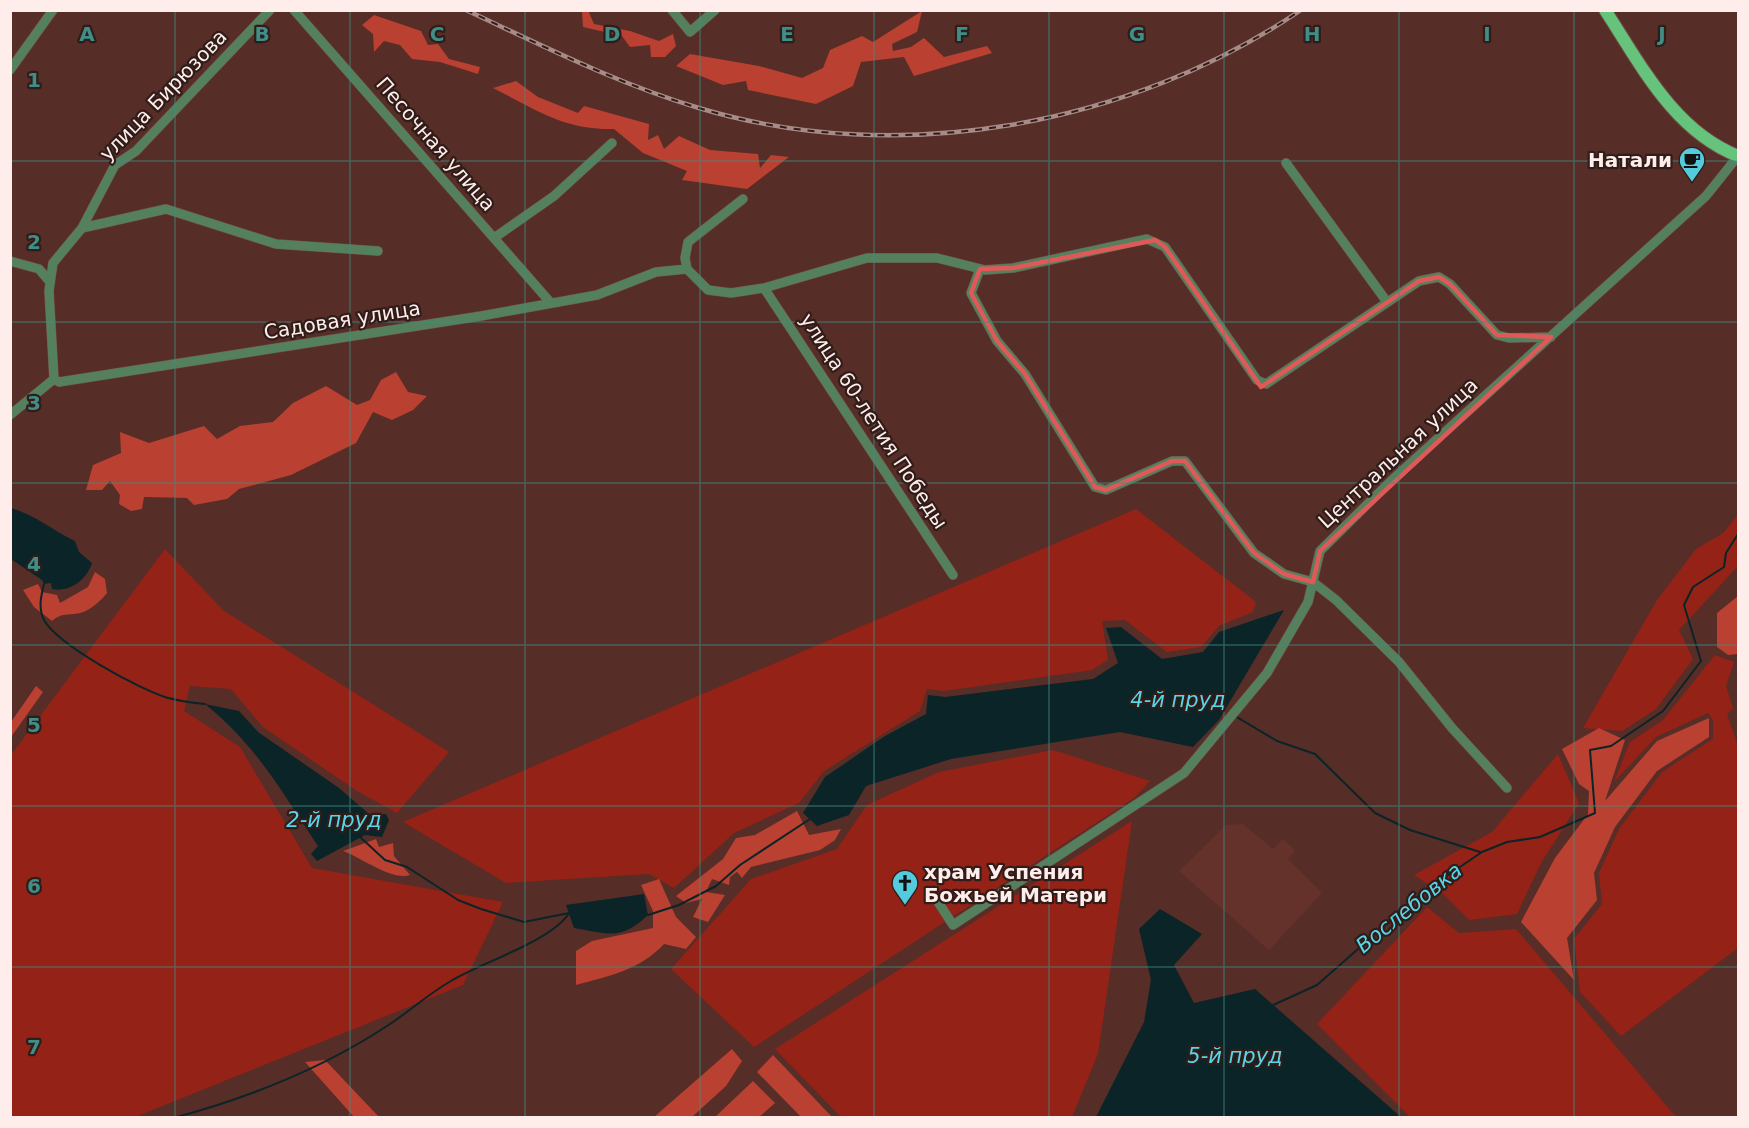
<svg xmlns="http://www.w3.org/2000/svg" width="1749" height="1128" font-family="'DejaVu Sans',sans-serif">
  <rect width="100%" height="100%" fill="#572d27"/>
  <path fill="#64322a" d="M1243 824 1273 849 1283 839 1295 850 1288 859 1322 893 1269 950 1179 871 1226 825Z"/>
  <path fill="#952217" d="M1136 509 1256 602 1253 612 1219 626 1201 647 1167 652 1125 620 1102 621 1108 660 1092 670 944 691 927 689 920 711 824 771 799 803 734 833 674 888 649 874 506 883 403 822Z
    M1738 515V566L1679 630 1693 659 1656 709 1622 731 1583 728 1657 600 1696 549 1723 533Z
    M165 549 224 611 449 752 397 813 357 791 263 727 231 689 190 686 184 711 240 747 312 868 503 902 463 985 135 1117H11V755Z
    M1715 655 1734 662 1726 686 1733 708 1727 714 1738 746V948L1621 1036 1580 992 1574 939 1602 904 1599 873 1619 829 1662 772 1713 739V720L1708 713 1656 737 1614 782 1630 742 1663 720Z
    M1053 750 1150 781 1134 798 754 1047 671 969 751 879 837 849 867 805 939 772Z
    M1558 754 1579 803 1541 863 1517 914 1469 920 1443 894 1414 875 1492 832Z
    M1132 821 1098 1054 1072 1117H841L775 1049Z
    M1427 907 1459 933 1516 929 1676 1117H1410L1317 1024Z"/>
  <path fill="#ba4031" d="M588 10 594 24 630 31 659 41 673 34 676 46 665 57H651L650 45 630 47 622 36 583 27 582 12Z
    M922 11 917 32 892 44 893 51 911 47 924 38 944 57 987 46 992 53 914 76 904 57 861 62 853 86 816 104 748 90 746 81 723 85 676 66 690 54 759 66 802 78 823 68 830 50 862 36 873 42Z
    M374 15 421 31 428 45 438 44 449 59 480 67 478 74 440 62 412 59 400 45 384 41 374 52 373 34 362 25Z
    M516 81 538 97 578 113 584 106 649 124 648 140 658 135 664 149 679 136 710 150 758 154 760 168 771 155 789 157 747 189 682 180 687 171 643 153 614 129C563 130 537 110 493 88Z
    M396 372 408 392 427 396 413 410 392 420 373 412 356 443 291 475 239 489 227 499 194 505 187 498 144 497 142 509 131 511 119 504 120 495 110 481 102 490H86L93 465 121 453 120 432 149 443 204 426 217 439 240 426 273 422 293 403 326 386 357 405 370 400 381 380Z
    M95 572 105 579 107 593C101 601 89 611 80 613 68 616 62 612 52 621L34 607 23 590 38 584 42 592 57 595 60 603 88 587Z
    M1738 596V654L1728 655 1717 647V613Z
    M36 686 43 692 11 737V722Z
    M1709 718V737L1657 771 1615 827 1594 873 1597 900 1567 938 1574 980 1521 922 1555 858 1588 814 1589 791 1579 784 1562 749 1599 728 1625 740 1605 801 1657 741Z
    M797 811 809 835 841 829 835 840 820 850 751 867 742 878 737 872 730 877 729 885 712 879 706 892 725 895 708 922 693 917 702 899 686 903 676 896 723 859 736 838 755 835Z
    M376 839 379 847 393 843 394 856 410 875C392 881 362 858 343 851Z
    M659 879 676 917 696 937 686 949 664 944C640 970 609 976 576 985V951L592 941 653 928V911L641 885Z
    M732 1049 742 1061 726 1086 692 1117H654Z
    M773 1055 832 1117H801L757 1072Z
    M325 1060 379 1117H354L305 1062Z
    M753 1081 775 1103 759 1117H715Z"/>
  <path fill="#0b2428" d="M11 508C35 515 52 530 75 541L79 552 92 563C87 579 70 593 52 589L51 583 44 584 42 580 11 559Z
    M1284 610 1219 720 1193 747 1120 732 951 759 866 786 849 815 817 826 803 813 825 777 885 736 926 714 928 695 945 697 1093 679 1118 663 1106 628 1121 627 1162 659 1203 652 1219 632Z
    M205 704 239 711 258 732 339 788 369 814H386L389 820 382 837 365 835 317 861 311 854 318 846C282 792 256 745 205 704Z
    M644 894 648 915C620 941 609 934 574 928L566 905Z
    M1160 909 1202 934 1174 965 1194 1003 1255 989 1401 1117H1096L1144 1022 1151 980 1139 929Z"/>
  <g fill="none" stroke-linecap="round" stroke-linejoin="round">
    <path stroke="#0b2428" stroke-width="2" d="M44 584C41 596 38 608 44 620 58 645 140 690 168 698 180 701 193 703 205 704
      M1235 716 1277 741 1315 754 1375 813 1410 830 1480 852
      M360 837 385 860 407 867 458 900 481 909 524 922 569 913
      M648 915 679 905 716 886 740 865 810 819
      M1271 1006 1317 985 1423 892 1482 852 1507 842 1540 837 1595 813 1590 750 1611 746 1663 711 1701 661 1684 605 1693 587 1724 567 1726 553 1738 534
      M173 1118C248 1098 323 1068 387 1026 409 1012 428 994 451 981 480 963 552 941 569 913"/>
    <g stroke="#724c46" stroke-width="10">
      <path id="minor" d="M294 10 550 302
        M672 10 690 32 715 10
        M10 70 53 10
        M1286 163 1387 302
        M743 199 688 242 685 258 687 269 708 290 731 293 764 288 867 258H937L985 270 1013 268 1147 239 1165 247 1257 380 1266 384 1419 281 1439 277 1450 284 1497 335 1509 338 1551 337
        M82 228 166 209 276 244 378 251
        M494 238 554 196 612 143
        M10 261 39 269 50 282
        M980 269 971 293 997 341 1025 374 1095 487 1106 490 1172 461H1185L1254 553 1284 574 1313 582 1336 600 1399 662 1452 728 1507 788
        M764 288 953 575
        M54 379 49 291 53 263 82 228 115 165 136 151 270 10
        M10 415 54 379 59 382 481 316 597 295 656 272 687 269
        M931 891 953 925 1184 773 1267 673 1308 602 1320 551 1394 478 1706 196 1738 156"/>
    </g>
    <g stroke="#724c46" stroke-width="14">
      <path id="major" d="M1605 10C1641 65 1674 131 1738 156"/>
    </g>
    <use href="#minor" stroke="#55805d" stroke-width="9"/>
    <use href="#major" stroke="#65c37c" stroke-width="12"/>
    <g stroke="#a88b86" stroke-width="4.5">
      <path id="rail" d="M466 10C543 46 618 84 699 108 898 168 1130 126 1301 10"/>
    </g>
    <use href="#rail" stroke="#301c19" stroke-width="2" stroke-dasharray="7" stroke-linecap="butt"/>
  </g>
  <path fill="none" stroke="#e05958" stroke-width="4.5" stroke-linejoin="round" d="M1155 240 1165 247 1261 387 1419 281 1439 277 1450 284 1497 335 1551 337 1320 551 1313 582 1284 574 1254 553 1185 461H1172L1106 490 1095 487 1025 374 997 341 971 293 980 269 1013 268Z"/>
  <path fill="none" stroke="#3f8e87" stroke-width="1.5" stroke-opacity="0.55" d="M175 10V1118M350 10V1118M525 10V1118M700 10V1118M874 10V1118M1049 10V1118M1224 10V1118M1399 10V1118M1574 10V1118M10 161H1738M10 322H1738M10 483H1738M10 645H1738M10 806H1738M10 967H1738"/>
  <defs>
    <g id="cafe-pin" transform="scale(1.35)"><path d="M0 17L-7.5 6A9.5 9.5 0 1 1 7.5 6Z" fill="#54cadd" stroke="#301c19"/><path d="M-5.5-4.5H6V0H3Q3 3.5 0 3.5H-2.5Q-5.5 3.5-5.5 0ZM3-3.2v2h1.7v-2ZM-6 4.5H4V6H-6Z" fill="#111"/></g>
    <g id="church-pin" transform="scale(1.35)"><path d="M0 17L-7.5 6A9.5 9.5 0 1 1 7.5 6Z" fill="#54cadd" stroke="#301c19"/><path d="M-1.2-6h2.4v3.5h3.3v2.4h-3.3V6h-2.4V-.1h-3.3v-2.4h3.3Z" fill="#111"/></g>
  </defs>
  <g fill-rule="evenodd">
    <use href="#cafe-pin" x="1692" y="160"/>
    <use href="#church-pin" x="905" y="883"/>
  </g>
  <g text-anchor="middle" stroke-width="4.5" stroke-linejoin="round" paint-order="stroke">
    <g font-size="20" fill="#feedea" stroke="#301c19">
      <text transform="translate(163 95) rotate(-46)" y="7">улица Бирюзова</text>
      <text transform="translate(436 144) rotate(49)" y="7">Песочная улица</text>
      <text transform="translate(342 320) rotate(-9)" y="7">Садовая улица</text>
      <text transform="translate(874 421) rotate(57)" y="7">улица 60-летия Победы</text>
      <text transform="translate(1398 453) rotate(-43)" y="7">Центральная улица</text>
    </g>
    <g font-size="20" font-weight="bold" fill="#feedea" stroke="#301c19" text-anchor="end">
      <text x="1672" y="167">Натали</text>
      <text x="924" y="879" text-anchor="start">храм Успения<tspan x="924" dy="23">Божьей Матери</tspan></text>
    </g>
    <g font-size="21" font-style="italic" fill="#57d6ea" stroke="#301c19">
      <text x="1178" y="707">4-й пруд</text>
      <text x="334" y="827">2-й пруд</text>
      <text transform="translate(1409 908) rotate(-39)" y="7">Вослебовка</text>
      <text x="1235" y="1063">5-й пруд</text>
    </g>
  </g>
  <g font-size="20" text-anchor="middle" font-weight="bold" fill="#3f8e87" stroke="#301c19" stroke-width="4.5" stroke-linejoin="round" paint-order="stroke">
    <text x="87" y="41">A</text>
    <text x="262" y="41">B</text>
    <text x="437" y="41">C</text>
    <text x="612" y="41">D</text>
    <text x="787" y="41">E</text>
    <text x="962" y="41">F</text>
    <text x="1137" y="41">G</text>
    <text x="1312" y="41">H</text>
    <text x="1487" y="41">I</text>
    <text x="1662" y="41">J</text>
    <text x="34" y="87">1</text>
    <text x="34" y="249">2</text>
    <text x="34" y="410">3</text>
    <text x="34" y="571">4</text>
    <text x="34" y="732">5</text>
    <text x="34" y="893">6</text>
    <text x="34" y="1054">7</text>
  </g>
  <rect width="1749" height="1128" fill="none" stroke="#feedea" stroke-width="24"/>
</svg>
